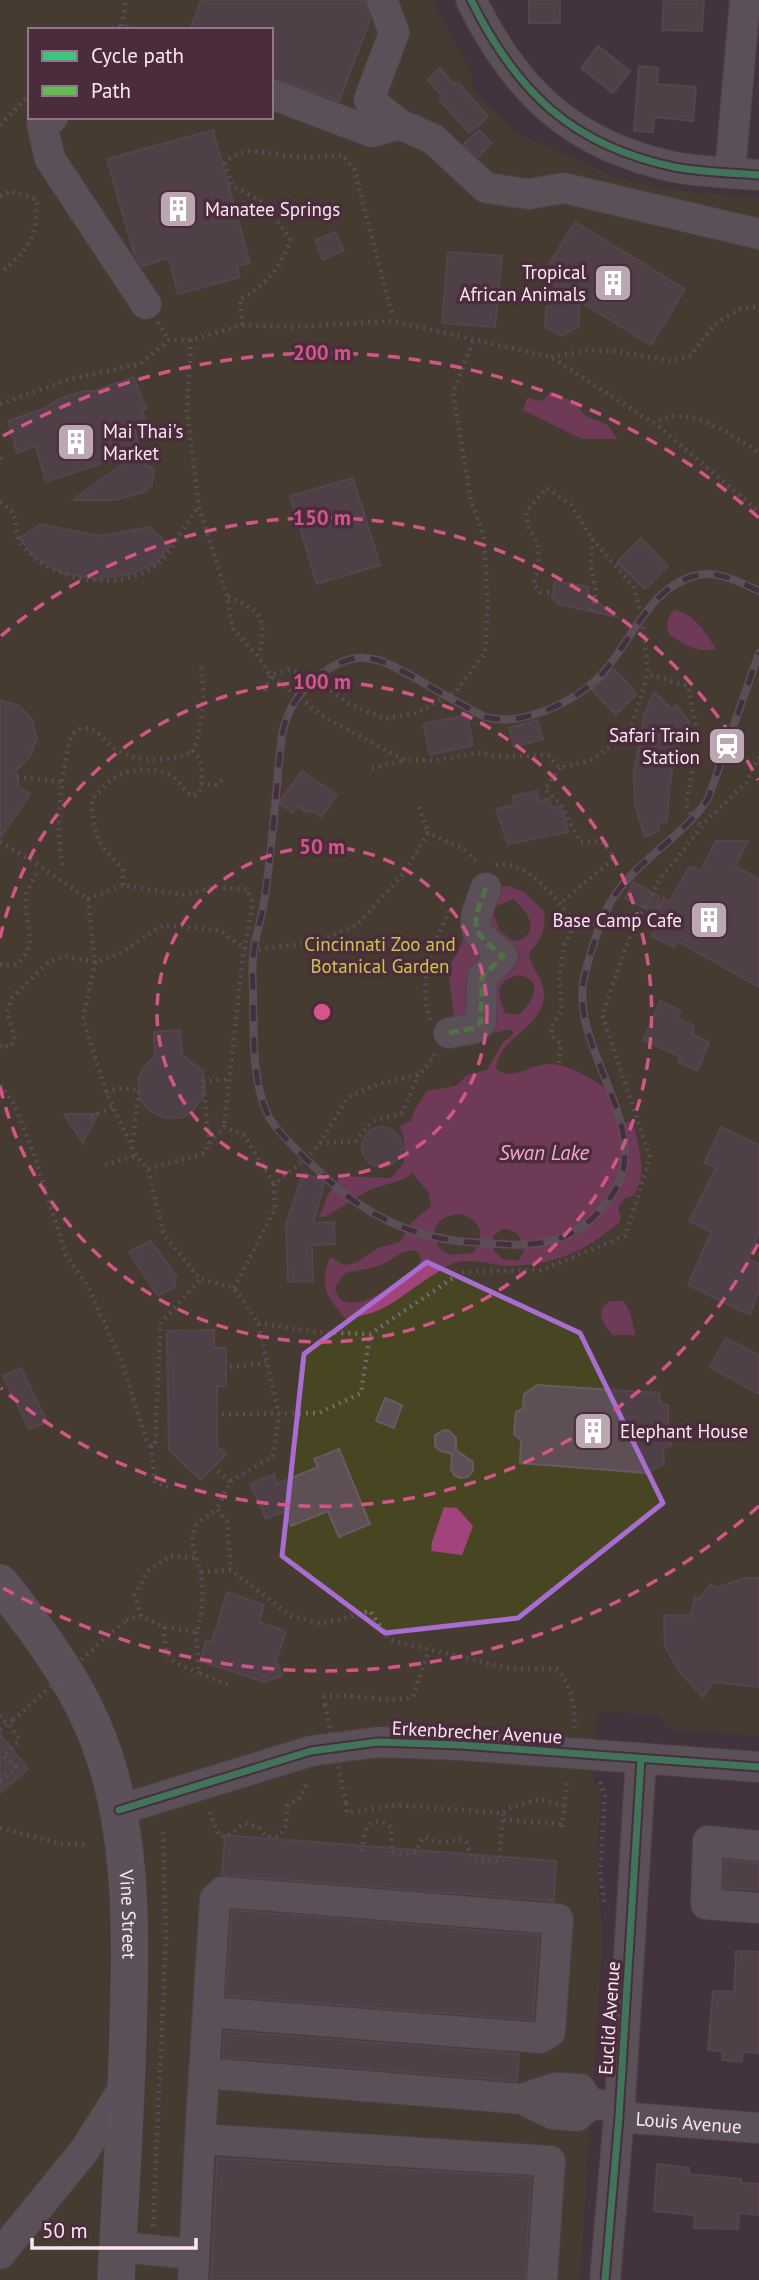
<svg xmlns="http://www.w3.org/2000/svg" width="759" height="2280" font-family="'PT Sans',sans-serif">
  <rect width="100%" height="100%" fill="#44333c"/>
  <path fill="#484523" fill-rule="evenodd" d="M0 0H432L472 74V90L515 132 615 177 646 185 675 190 759 198V1736L669 1729 658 1714 597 1712 593 1786H598L601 1790 597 1850 598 1891 603 1931 580 2280H0ZM30 30H271V117H30Z"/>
  <path fill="#a3437b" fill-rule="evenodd" d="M550 392 574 402 584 415 608 425 617 439H582L523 410 527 398 542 401Z
    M674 610C695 614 705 632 716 649 699 654 684 644 670 635 665 626 667 617 674 610Z
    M508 886 524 892 544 911C546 932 542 937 529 953 530 969 546 979 544 998 541 1028 498 1038 496 1069 514 1082 528 1064 549 1064 574 1065 596 1082 615 1095L625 1123 633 1121C638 1146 649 1174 633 1196L625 1198 618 1208 621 1218 619 1223C585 1251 556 1264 512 1266 495 1266 475 1258 458 1262 451 1263 442 1270 435 1274 403 1293 385 1316 345 1318 326 1295 319 1287 330 1257L345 1265 356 1263 378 1248 400 1242 411 1223 431 1206 429 1193 412 1173 404 1179 369 1190 325 1217H319L329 1193 341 1176 391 1178 404 1163V1139L400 1126 411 1121 415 1109 427 1091 456 1086 467 1075 487 1070 503 1042 513 1034V1030C506 1029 499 1033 491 1033 479 1031 464 1023 454 1016L448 970 462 943 464 933 495 887ZM513 899C529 910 543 938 513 941L500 931 493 913 497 906ZM519 975C545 981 533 1003 518 1015L505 1013C496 994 495 980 519 975ZM460 1214C482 1221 486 1234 473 1253L450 1255 439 1248 434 1230C439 1218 448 1215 460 1214ZM503 1229C518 1230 522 1237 524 1251L518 1261 503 1259 494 1251 493 1236ZM413 1250 419 1253 421 1260 419 1265C403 1277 365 1311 343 1301 338 1299 336 1292 335 1287L345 1273C357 1271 369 1269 380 1265 392 1260 401 1251 413 1250Z
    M610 1301H624L631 1315 635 1335H613C603 1324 594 1311 610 1301Z
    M444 1507 457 1508 473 1526 462 1555 431 1551 432 1542Z"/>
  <path fill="#5e4f55" stroke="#6a5a60" stroke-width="2" d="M201 0H365L370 20 339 101 271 77V30H190Z
    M529 0H560V23H529Z
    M664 0H704L702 31 662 30Z
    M598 46 630 71 613 93 581 68Z
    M639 66 658 68 657 84 696 87 693 121 654 117 653 132 634 131Z
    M440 68 454 85 458 82 488 117 469 133 439 99 442 96 428 80Z
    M213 130 250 263 237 266 240 277 178 294 169 258 142 266 134 253 107 159Z
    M479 130 492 143 478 157 464 144Z
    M575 222 685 289 651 345 579 301V326L561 336 545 326 546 307 569 295 541 277Z
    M335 232 344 250 323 260 315 240Z
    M448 252 502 256 495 327 442 323Z
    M134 377 146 409 142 410 146 423 134 427 141 450 46 482 36 446 17 453 8 421 45 408 59 399 83 391H94Z
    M142 450 147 466 154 468 152 485 146 491 116 500H73Z
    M353 478 380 565 317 584 290 496Z
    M40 524 99 536 150 527 170 546 156 563 131 574 96 579 62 573 32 555 20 538Z
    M641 538 668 566 645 589 617 562Z
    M555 581 589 587 588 596 618 617 557 604V601L552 598Z
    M614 669 637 694 616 715 592 690Z
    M654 692 672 709 676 705 689 722 673 764 670 785H668L669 794 667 821 658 825 659 831 645 837 635 804 634 772 644 715Z
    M0 700 20 706 32 720 37 738 30 756 16 771 19 787 30 794 0 838Z
    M467 715 473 745 430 755 423 724Z
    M537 720 543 739 514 747 509 728Z
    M302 771 337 795 321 817 311 810 308 813 298 806 293 813 279 802Z
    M537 791 539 801 549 799 552 808 561 806 568 832 508 844 496 809 514 805 513 796Z
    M716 841H748L735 866 759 879V987L677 941 674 947 652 936 661 917 657 915 663 898 669 902 690 866 701 871Z
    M633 882 659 896 657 915 625 898Z
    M660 1001 681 1011 678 1018 694 1026 692 1034 709 1043 697 1071 678 1062 681 1057 643 1040Z
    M180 1030 182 1055 203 1071 205 1094 196 1107 184 1117 166 1118 153 1113 140 1100 138 1079 145 1066 155 1056 154 1032Z
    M64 1114H98L83 1143Z
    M362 1147a20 20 0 1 1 40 0a20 20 0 1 1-40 0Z
    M721 1127 759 1145V1232L748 1259 759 1264V1290L750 1315 688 1285 711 1232 689 1221 716 1168 704 1163Z
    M303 1173 325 1181 313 1223 334 1222 335 1244 312 1245 313 1281 288 1282 286 1224Z
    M151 1241 177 1277 174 1280 176 1286 158 1296 129 1252Z
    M214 1330V1348H226V1386H217V1446L226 1454 201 1480 169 1450 167 1331Z
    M726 1338 759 1355V1394L710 1367Z
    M21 1368 47 1422 29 1429 3 1376Z
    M537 1385 659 1393 661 1404 668 1405V1425H671V1446L663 1449 664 1464 647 1473 520 1463 521 1440 514 1434 516 1412 523 1409 524 1394Z
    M385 1398 402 1405 394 1428 376 1421Z
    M444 1430 449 1431 456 1438V1450L473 1462V1471L468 1477 460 1478 454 1475 451 1469 452 1454 439 1450 435 1446V1435Z
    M339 1449 370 1524 339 1537 328 1511 291 1526 285 1511 266 1519 250 1484 274 1474 277 1484 318 1467 314 1459Z
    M744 1578H759V1687L714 1682 703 1697 680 1673 665 1646 664 1615 690 1616 695 1597 699 1599 711 1584 716 1588Z
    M227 1592 264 1605 259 1622 286 1631 276 1661 282 1676 264 1682 200 1661 206 1640 212 1642Z
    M0 1734 28 1769 0 1793Z
    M225 1835 556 1861 554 1901 222 1875Z
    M725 1860 759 1863V1890L724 1888Z
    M232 1910 539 1935 533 2020 226 1996Z
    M736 1951 759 1952V2053L743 2052 742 2062 722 2060 723 2052 708 2050 713 1991 734 1992Z
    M224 2031 519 2054 517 2081 223 2057Z
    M217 2158 531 2177 525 2280H211Z
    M657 2164 689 2168V2174L741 2179V2183L759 2184V2215L739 2213 738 2229 694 2228 695 2215 654 2211Z"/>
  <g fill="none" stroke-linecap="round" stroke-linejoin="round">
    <g stroke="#605159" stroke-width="32">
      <g id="minor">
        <path d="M382 0 394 33 369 100 399 124"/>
        <path d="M471 0C516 91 571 145 674 167 701 172 731 173 759 175"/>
        <path d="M271 94 372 132 399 124 433 139 486 188 529 194 564 188 759 234"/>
        <path d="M53 117 42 125 50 159 146 304"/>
        <path d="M730 173 745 0"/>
        <path d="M449 1033 475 1028 481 1022 482 977 503 956C469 929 471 928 486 888"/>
        <path d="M119 1810 311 1751 378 1742 461 1745 759 1767"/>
        <path d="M759 1846 708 1841 706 1904 759 1908"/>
        <path d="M208 2012 540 2038 550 2032 558 1919 222 1892 215 1899 204 2073 522 2099 555 2088 580 2089 590 2104 577 2116 553 2114 522 2099 619 2106"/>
        <path id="s1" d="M619 2117 759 2128"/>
        <path d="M200 2139 204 2073"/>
        <path d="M118 2247 194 2254"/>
        <path d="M0 2254 84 2151 126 2085"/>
        <path d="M193 2280 200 2139 550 2161 542 2280"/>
        <path d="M605 2280 619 2117 641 1759"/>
      </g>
    </g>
    <g stroke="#605159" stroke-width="38">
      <g id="major">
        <path id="s2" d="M0 1583C35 1627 70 1673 92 1724 134 1819 131 1930 128 2032 126 2114 120 2197 116 2280"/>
      </g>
    </g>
    <path stroke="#746b72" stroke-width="4.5" stroke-dasharray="2 5" stroke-linecap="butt" d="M122 26 126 0
      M105 30 122 26 152 30
      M0 125 30 94
      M0 196 10 191 37 200C37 238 30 249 0 273
      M158 322 169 340
      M242 325 240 299C264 287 283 266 290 239L265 203 232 186 225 163C243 142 275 156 298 157 314 158 328 156 342 155L354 169 392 314
      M191 340 187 410 199 507 227 596 233 629 258 656 270 675 326 718 404 760H435L478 753 503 757 548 755 560 768 594 759 630 731 648 674 688 686 698 738 686 805 693 818 702 826
      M551 357 590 350 622 352 671 361 690 356 715 324 740 309 759 306
      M0 404 71 379 140 364 169 340H191L242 325 293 327 392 321 551 357 658 426 759 512
      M659 420C689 405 734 436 759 453
      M0 458 4 461
      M0 502 14 513C16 523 15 535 21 544 48 581 116 593 154 567 174 553 182 525 199 507
      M549 592H541L534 585C537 571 541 557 537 543 530 526 526 533 527 510L547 488 571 505 593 540
      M228 597C262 610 267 618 259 656
      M590 610C601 593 592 581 591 564 591 556 592 548 593 540L633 586 642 617 648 674
      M265 691 270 675 289 670 310 675 349 704 385 719 417 713 456 691 485 653 488 606 484 537 471 500 453 393 474 338
      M372 768 402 761
      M560 768 545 789 562 806 580 842 600 841 611 850 612 860 560 904
      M17 777 63 782
      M201 784 217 785 224 778
      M419 807 428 833
      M0 842 38 865 88 899 95 962 83 1019 106 1092 136 1156 148 1169 164 1235 200 1279 234 1288 258 1323 279 1415 273 1456 230 1482 217 1509
      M62 865C61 854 59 843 59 832 58 812 64 754 72 736 75 731 80 728 85 728 100 729 105 742 115 749 139 764 168 762 193 751
      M496 865C530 860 555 899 575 922L633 928
      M123 885V869C96 842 94 837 92 799 100 791 108 781 117 776 130 769 155 768 168 774 179 779 183 791 193 796L199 793C203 778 205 762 193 751 204 720 205 700 201 667
      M88 899 123 885 183 895 214 887 247 889 253 905 244 948 224 1127
      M0 964C12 967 17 966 24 956 38 937 22 916 26 895 28 888 33 881 36 874
      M430 1020C417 982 434 941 451 908
      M0 1045 1 1047 11 1046 15 1040 7 1012 12 998 48 962 65 956 95 962 119 954 163 925 219 930 244 948 254 950 316 942 357 925 403 874 428 833 465 850 478 864
      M559 1063 561 1044 552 1036 551 1027 562 1011 559 975 565 944 575 922
      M0 1085 14 1104 33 1151 66 1255 88 1287 121 1360 147 1442 151 1446 155 1443 161 1323 200 1279
      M106 1092 120 1088 139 1090 132 1146
      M91 1117 113 1107
      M320 1143 356 1141 371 1122 402 1113 419 1075
      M209 1144 203 1081 230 1079
      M105 1165 136 1156
      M148 1169 205 1153 209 1144 224 1127 244 1135 274 1184
      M234 1288 275 1209 274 1184 307 1158 320 1143 348 1097 381 1083 420 1074 434 1057 435 1052
      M258 1323 316 1332 370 1334 462 1272 541 1270 625 1236 650 1157 602 1015 633 928 660 879 708 819 746 783 759 757
      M230 1367 266 1363
      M222 1414 319 1413 361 1393 370 1334
      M151 1446 155 1483 168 1487
      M218 1471 230 1482
      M201 1572 231 1570 291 1616 322 1624 370 1611 390 1640 511 1669H557C572 1686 576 1706 574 1728
      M141 1616 135 1595 147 1572 170 1556 195 1558
      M126 1620 141 1616 164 1627 196 1632C203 1615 204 1592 201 1573 198 1558 187 1542 196 1526 200 1519 211 1514 217 1509L227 1522 231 1570
      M164 1627C165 1661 169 1660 199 1673
      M196 1632 199 1673 231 1686
      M325 1705 324 1697C354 1692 385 1704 413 1697L429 1651
      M0 1715 8 1727
      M0 1730 13 1720
      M0 1781 16 1767 3 1755 18 1742 19 1738 8 1723
      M600 1782 605 1796 600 1874 605 1906
      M346 1803 347 1813 395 1805 503 1813 508 1808 540 1799 564 1807
      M210 1812 219 1836C233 1837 234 1829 245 1823L258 1827 266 1836 278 1837 285 1827 288 1805 299 1799 308 1781
      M503 1820 562 1824
      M562 1827 567 1780
      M0 1828 62 1844 87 1845
      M362 1851C364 1833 367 1811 391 1827L392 1852 403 1854 415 1852 422 1839 426 1837 436 1842H446L462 1839 466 1842 472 1859 499 1861 503 1813
      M153 2226 166 1938 163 1832"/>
    <use href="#minor" stroke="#79747a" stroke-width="30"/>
    <use href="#major" stroke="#7b747d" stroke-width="37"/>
    <g stroke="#7a7078" stroke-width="8">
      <path id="rail" d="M759 591C741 583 718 570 698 575 651 586 635 634 607 668 591 688 566 703 542 712 521 719 506 722 485 717 464 706 444 695 424 683 383 660 359 643 318 677 296 696 289 706 282 734 276 788 273 842 265 896 263 914 256 932 254 950 251 965 253 980 253 994 254 1033 251 1081 269 1117 278 1134 309 1162 324 1176 363 1214 413 1238 468 1242 529 1247 574 1251 612 1195 658 1129 565 1045 585 974 590 953 602 915 613 898 638 859 683 837 708 799L759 653"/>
    </g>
    <use href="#rail" stroke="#4b2c3d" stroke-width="5" stroke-dasharray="16" stroke-linecap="butt"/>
    <path stroke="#746b72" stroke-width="4.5" stroke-dasharray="2 5" stroke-linecap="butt" d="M325 1705 346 1803
      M13 1720 126 1620"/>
    <path stroke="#5fbe4e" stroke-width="5" stroke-dasharray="10 5" stroke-linecap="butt" d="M449 1033 475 1028 481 1022 482 977 503 956C469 929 471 928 486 888"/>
    <g stroke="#4b2c3d" stroke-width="11">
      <path id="cycleway" d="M471 0C516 91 571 145 674 167 701 172 731 173 759 175
        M119 1810 311 1751 378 1742 461 1745 759 1767
        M605 2280 619 2117 641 1759"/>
    </g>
    <use href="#cycleway" stroke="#40c37c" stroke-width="7"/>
  </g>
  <path d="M0 0H759V2280H0ZM427 1262 580 1333 663 1503 518 1618 385 1633 282 1556 304 1354Z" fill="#44333c" fill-opacity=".55" fill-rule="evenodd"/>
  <path fill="none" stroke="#a86dd0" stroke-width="5" stroke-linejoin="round" d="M427 1262 580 1333 663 1503 518 1618 385 1633 282 1556 304 1354Z"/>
  <g fill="none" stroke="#d35688" stroke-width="3.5" stroke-dasharray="12 9">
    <circle cx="322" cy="1012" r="165"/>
    <path d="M0 938A330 330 0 1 1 0 1086"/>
    <path d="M758 1244A494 494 0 0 1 1 1388M1 636A494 494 0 0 1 758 780"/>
    <path d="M759 1506A659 659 0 0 1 3 1588M3 436A659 659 0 0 1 759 518"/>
  </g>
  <defs>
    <g id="building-square" transform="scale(2.0125)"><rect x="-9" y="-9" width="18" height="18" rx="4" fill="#bba7b2" stroke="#4b2c3d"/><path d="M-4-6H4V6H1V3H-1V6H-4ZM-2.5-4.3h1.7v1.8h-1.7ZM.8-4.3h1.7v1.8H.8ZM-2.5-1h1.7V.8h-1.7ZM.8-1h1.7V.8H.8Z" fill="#fff"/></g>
    <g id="station-square" transform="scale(2.0125)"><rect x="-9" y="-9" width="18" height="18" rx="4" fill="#bba7b2" stroke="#4b2c3d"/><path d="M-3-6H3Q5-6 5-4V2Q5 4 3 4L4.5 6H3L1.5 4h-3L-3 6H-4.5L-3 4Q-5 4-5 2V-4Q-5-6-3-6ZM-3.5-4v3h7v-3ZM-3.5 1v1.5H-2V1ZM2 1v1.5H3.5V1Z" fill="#fff"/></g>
  </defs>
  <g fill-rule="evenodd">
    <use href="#building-square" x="178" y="209"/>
    <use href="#building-square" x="613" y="283"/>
    <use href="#building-square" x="76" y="442"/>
    <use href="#station-square" x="727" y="746"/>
    <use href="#building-square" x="709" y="920"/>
    <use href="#building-square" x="593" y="1431"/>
  </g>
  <g text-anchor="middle" stroke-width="7" stroke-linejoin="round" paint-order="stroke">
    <g font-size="19" fill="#fbe6f1" stroke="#4b2c3d" text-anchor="start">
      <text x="205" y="216">Manatee Springs</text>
      <text x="586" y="279" text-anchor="end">Tropical<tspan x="586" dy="22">African Animals</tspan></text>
      <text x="103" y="438">Mai Thai's<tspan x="103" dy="22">Market</tspan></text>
      <text x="700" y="742" text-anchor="end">Safari Train<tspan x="700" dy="22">Station</tspan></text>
      <text x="682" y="927" text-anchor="end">Base Camp Cafe</text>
      <text x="620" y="1438">Elephant House</text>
    </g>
    <g font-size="19" fill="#cbc64a" stroke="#4b2c3d">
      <text x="380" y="951">Cincinnati Zoo and<tspan x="380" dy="22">Botanical Garden</tspan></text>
    </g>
    <g font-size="19" fill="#fbe6f1" stroke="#4b2c3d">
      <text transform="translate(477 1732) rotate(3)" y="7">Erkenbrecher Avenue</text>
      <text dy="7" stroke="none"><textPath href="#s2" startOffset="364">Vine Street</textPath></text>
      <text transform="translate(609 2018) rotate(-86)" y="7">Euclid Avenue</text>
      <text dy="7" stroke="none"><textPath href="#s1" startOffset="70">Louis Avenue</textPath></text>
    </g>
    <g font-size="21" font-style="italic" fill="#f6a6d0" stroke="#4b2c3d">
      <text x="544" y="1160">Swan Lake</text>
    </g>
  </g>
  <circle cx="322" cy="1012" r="10" fill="#d35688" stroke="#4b2c3d" stroke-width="3.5"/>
  <g font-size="21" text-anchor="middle" font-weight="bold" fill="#d35688" stroke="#4b2c3d" stroke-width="7" stroke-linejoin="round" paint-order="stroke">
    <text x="322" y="360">200 m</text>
    <text x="322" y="525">150 m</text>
    <text x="322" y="689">100 m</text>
    <text x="322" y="854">50 m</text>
  </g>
  <rect x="28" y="28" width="245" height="91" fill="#4b2c3d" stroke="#917685" stroke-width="2"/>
  <rect x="42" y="51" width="35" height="10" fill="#40c37c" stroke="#917685" stroke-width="2"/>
  <text x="91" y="63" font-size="21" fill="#fbe6f1">Cycle path</text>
  <rect x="42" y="86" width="35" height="10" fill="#5fbe4e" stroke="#917685" stroke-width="2"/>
  <text x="91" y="98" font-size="21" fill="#fbe6f1">Path</text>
  <path d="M32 2238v10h164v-10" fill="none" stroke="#fbe6f1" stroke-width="3.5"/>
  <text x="42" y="2238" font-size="21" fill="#fbe6f1" stroke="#4b2c3d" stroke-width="5" paint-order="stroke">50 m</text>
</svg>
